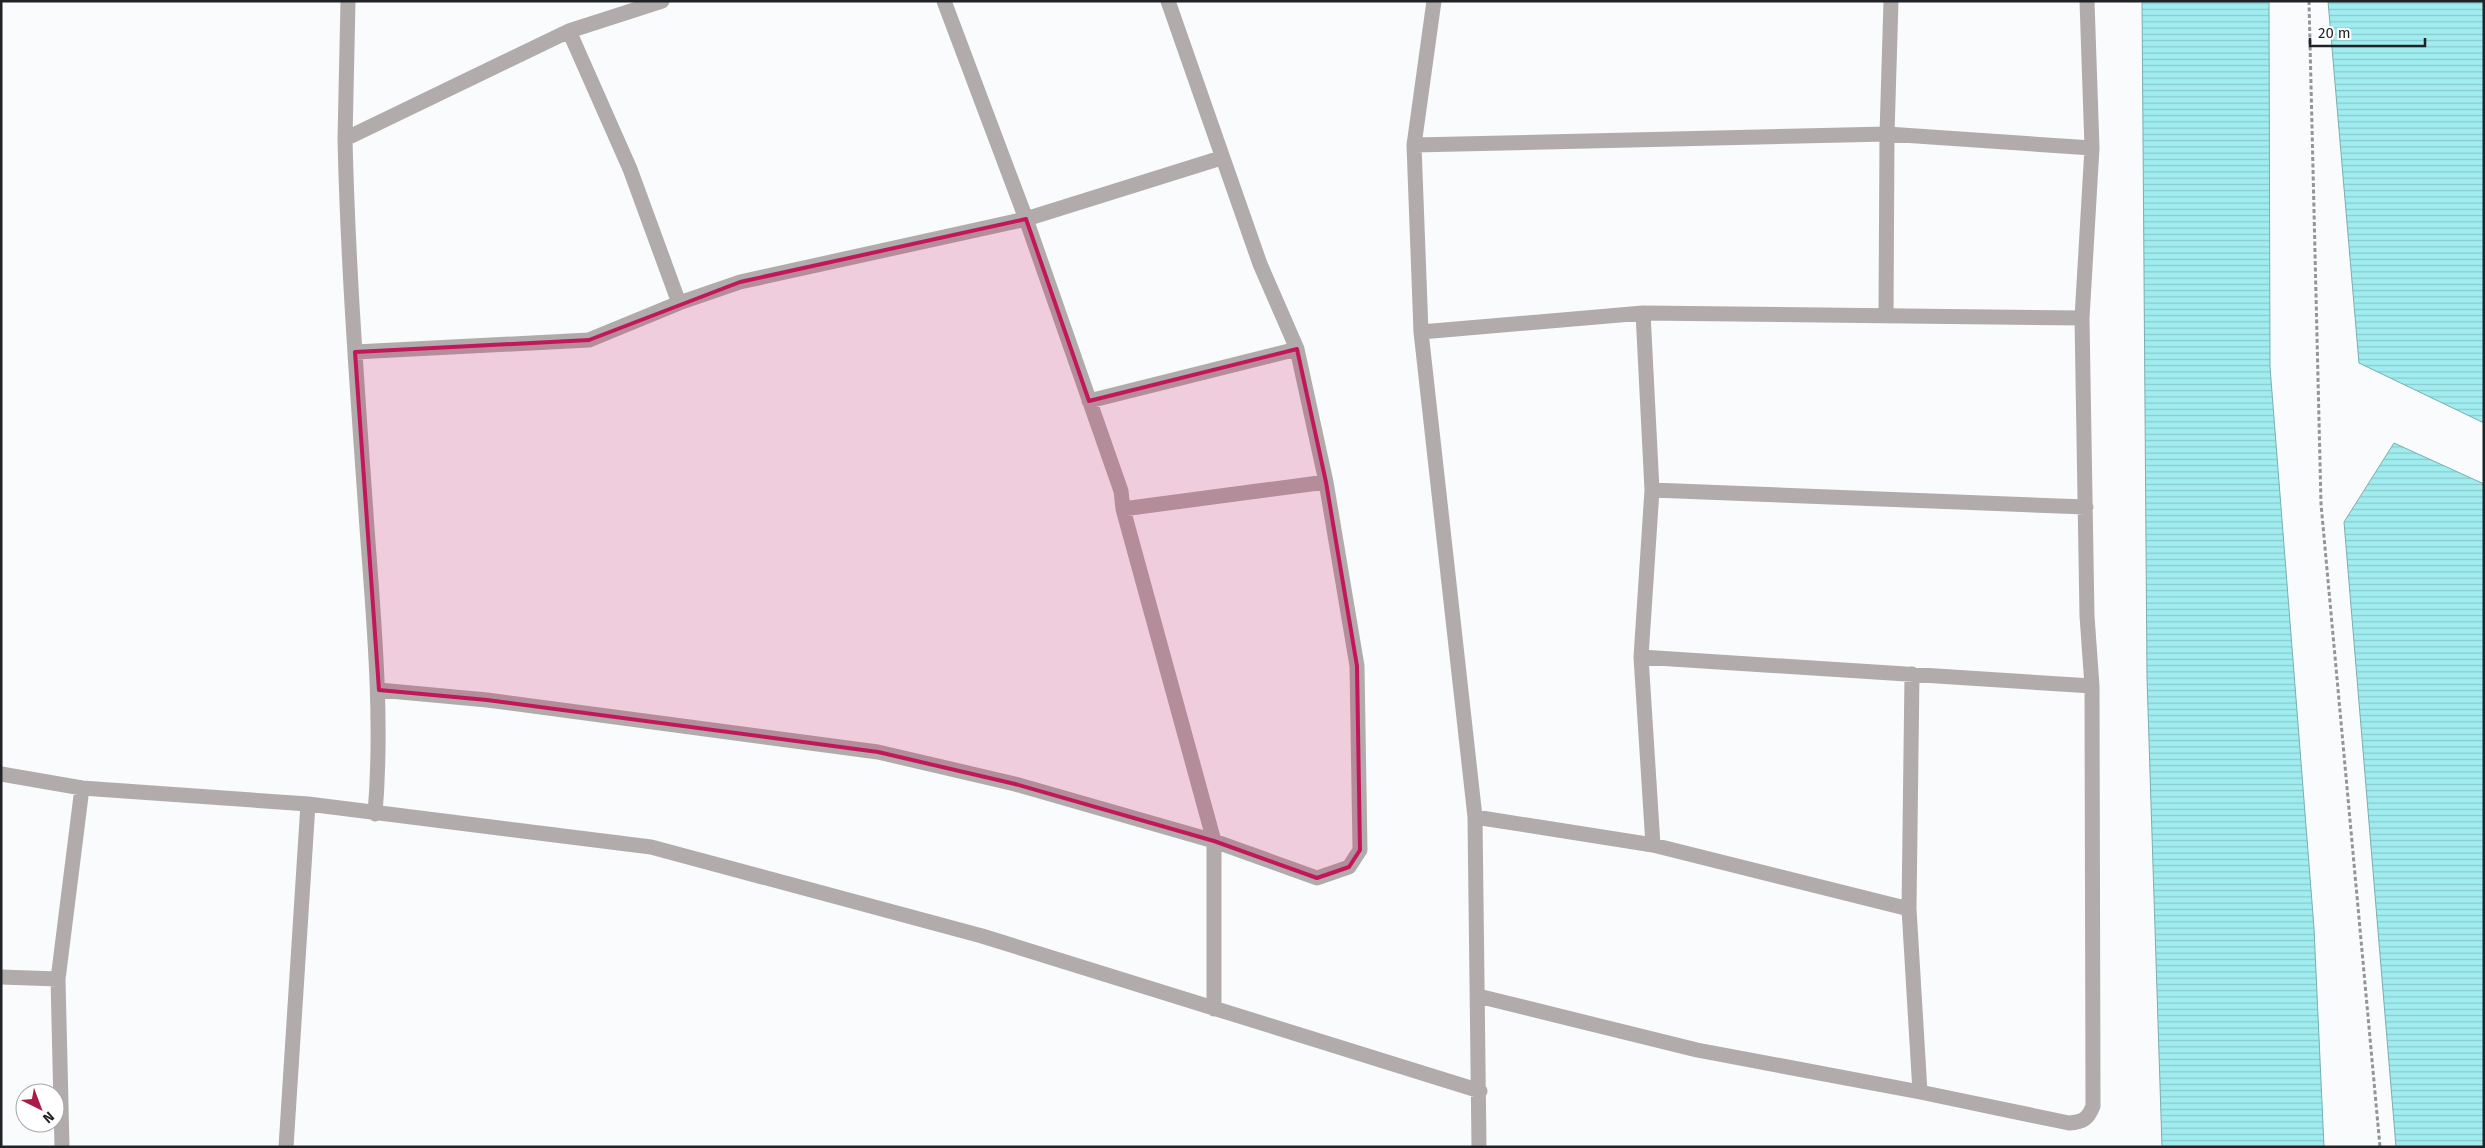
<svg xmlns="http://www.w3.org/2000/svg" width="2485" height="1148" font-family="'Fira Sans',sans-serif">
  <defs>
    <pattern id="water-rules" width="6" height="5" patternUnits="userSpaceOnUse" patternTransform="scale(1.25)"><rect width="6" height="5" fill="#a0ecef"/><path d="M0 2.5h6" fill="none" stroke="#89cacd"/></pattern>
  </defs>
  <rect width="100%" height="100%" fill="#fafbfd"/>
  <path fill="url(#water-rules)" stroke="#79afb3" d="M2142 1H2269L2270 367 2314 928 2324 1147H2162L2147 678Z
    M2328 1H2484V423L2359 363Z
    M2394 443 2484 484V1147H2396L2344 522Z"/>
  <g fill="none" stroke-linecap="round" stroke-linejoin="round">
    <path stroke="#939598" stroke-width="3" stroke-dasharray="4 2.5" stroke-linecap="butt" d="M2309 1 2321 504 2380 1147"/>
    <path stroke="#b2abab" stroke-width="15" d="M944 1 1026 219 1121 491 1123 509 1214 841 1317 878 1349 867 1360 850 1357 666 1326 482 1297 349 1260 264 1168 1
      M1434 1 1414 145 1421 332 1475 817 1479 1147
      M569 31 630 169 679 303
      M345 139 348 1
      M1414 145 1887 134 2092 148
      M1886 316 1887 134 1891 1
      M1421 332 1643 313
      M355 352 589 340 679 303 740 282 1026 219 1221 158
      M1089 401 1297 349
      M1652 490 1643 313 2082 318
      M1123 509 1326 482
      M1641 657 1652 490 2086 507
      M1912 674 1909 909 1920 1092
      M379 690 487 700 878 752 1015 784 1214 841V1009
      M1 774 82 788 308 804 651 847 982 936 1480 1091
      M375 814C383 719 374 623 367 528 358 398 348 269 345 139L569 31 662 1
      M1475 817 1653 845 1909 909
      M1653 845 1641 657 2092 686
      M1 977 58 979
      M1478 996 1697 1050 1920 1092 2069 1123C2083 1122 2088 1119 2093 1106L2092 686 2087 616 2082 318 2092 148 2087 1
      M62 1147 58 979 82 788
      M286 1147 308 804"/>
  </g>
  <path fill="#c2185b" fill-opacity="0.2" stroke="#c2185b" stroke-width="4" stroke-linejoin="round" d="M1026 219 1089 401 1297 349 1326 482 1357 666 1360 850 1349 867 1317 878 1214 841 1015 784 878 752 487 700 379 690 355 352 589 340 740 282Z"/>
  <rect width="2485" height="1148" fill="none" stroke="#1f2226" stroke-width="5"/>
  <g transform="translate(40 1108) rotate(138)"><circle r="24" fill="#ffffff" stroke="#a5a7a8"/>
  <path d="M0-4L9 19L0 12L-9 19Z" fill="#ad1a46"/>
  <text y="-8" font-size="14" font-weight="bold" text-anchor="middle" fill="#1f2226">N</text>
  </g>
  <path d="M2310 38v8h115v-8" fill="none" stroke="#1f2226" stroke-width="2.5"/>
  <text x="2318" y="38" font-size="15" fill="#1f2226" stroke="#ffffff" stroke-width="4" paint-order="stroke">20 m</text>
</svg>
